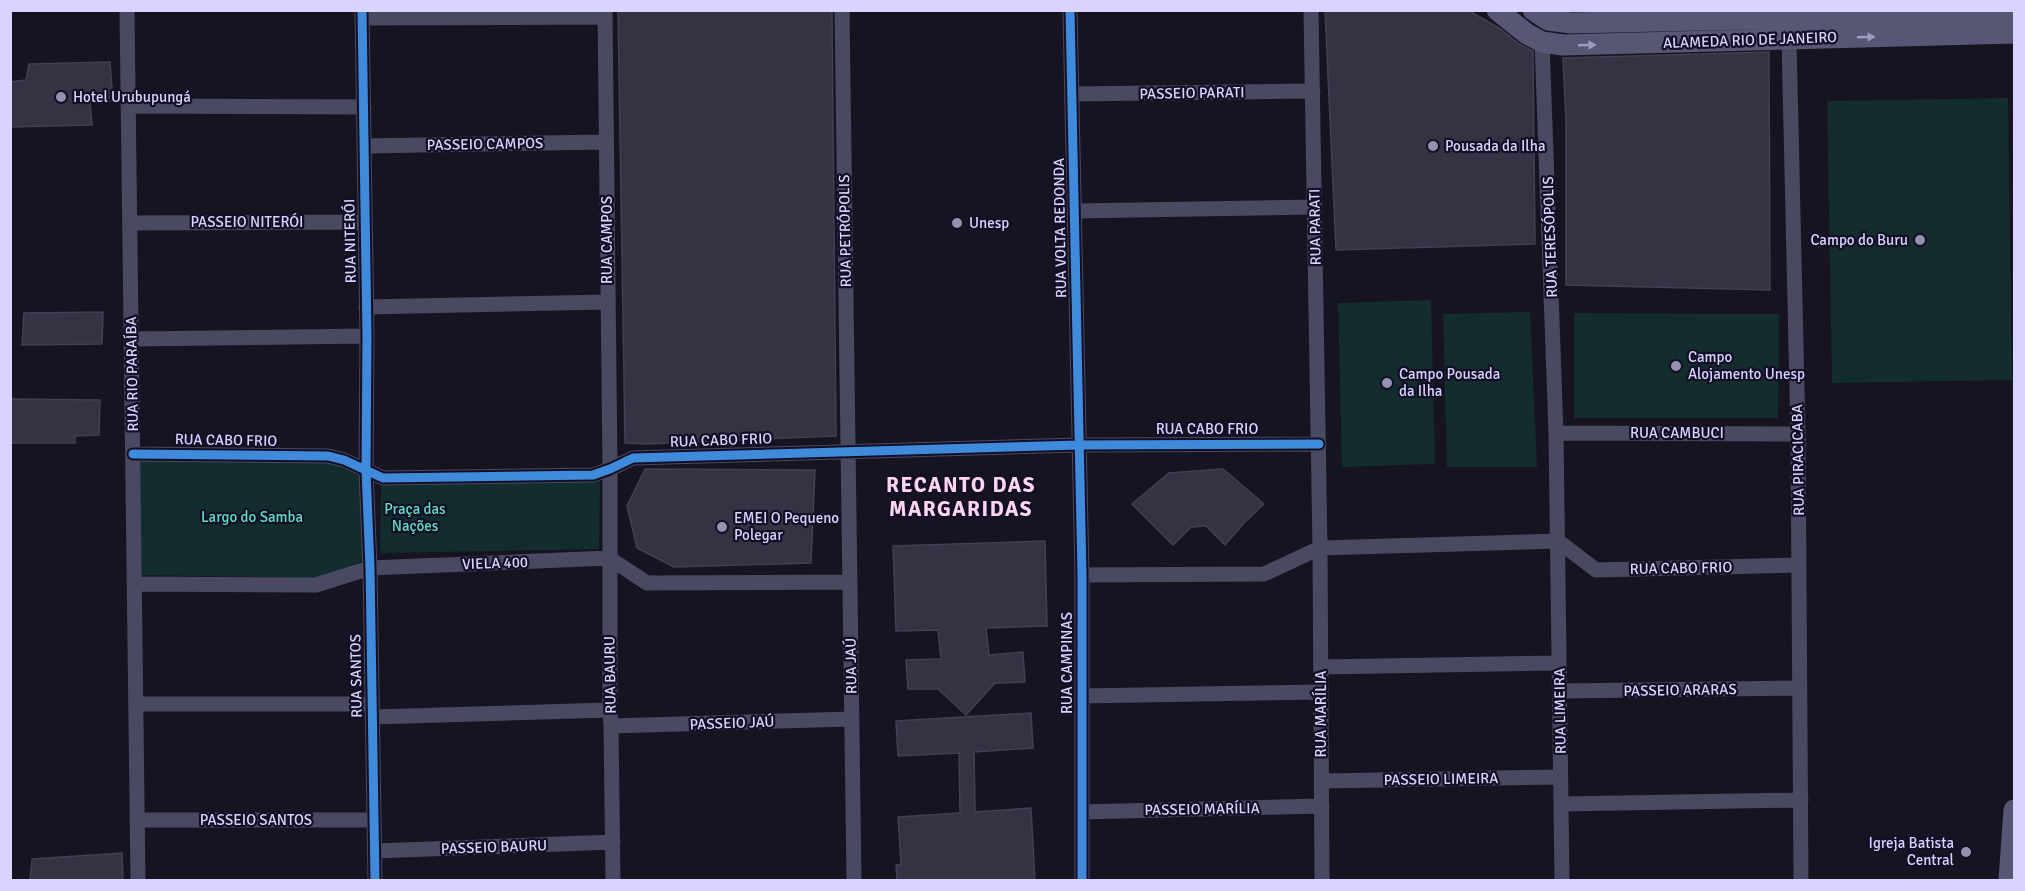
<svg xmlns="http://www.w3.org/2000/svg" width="2025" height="891" font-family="Signika,sans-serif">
  <rect width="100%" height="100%" fill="#161421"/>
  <path fill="#132c2d" d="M2008 98 2012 380 1832 383 1827 101Z
    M1431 300 1435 464 1342 467 1338 303Z
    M1530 312 1537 467H1447L1443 314Z
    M1574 313 1779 314 1778 418H1574Z
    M325 457 362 477 364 561 318 578 140 575 139 460Z
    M600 481 599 549 380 553 381 484Z"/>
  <path fill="#343243" stroke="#433f54" stroke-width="1.5" d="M618 10H832L836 436 645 444 625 443Z
    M1325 10H1468L1501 29 1519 44 1533 51 1535 244 1336 250Z
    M1769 52 1770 290 1566 285V123L1563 58Z
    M110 62 113 101 90 102 92 125 10 127V82L26 80 29 64Z
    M103 312 102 344 22 345 24 313Z
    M10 399 100 400 99 435 75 436V443H10Z
    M645 469 815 470 811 563 674 567 637 548 627 506Z
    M1223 469 1264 504 1244 523 1225 545 1206 526 1191 527 1173 545 1132 504 1169 473Z
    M1045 541 1047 626 986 628 989 655 1023 652 1025 682 995 683 966 715 938 689H908L906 660 941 659 938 630 896 631 893 546Z
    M1031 713 1033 748 974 752 975 812 1031 808 1035 880H897L896 865 901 864 898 817 960 813 959 753 898 756 896 721Z
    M122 853 123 880H30L32 859Z"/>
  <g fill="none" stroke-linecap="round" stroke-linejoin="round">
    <path stroke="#4a4962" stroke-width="15" d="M127 10 138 880
      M362 10 367 336 366 470 370 568 375 880
      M605 10 610 469V710L611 726 613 880
      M842 10 854 880
      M1070 10 1082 575V880
      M1311 10 1320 548 1322 880
      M362 18 605 17
      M1789 39 1798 434 1801 880
      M1542 42 1556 433 1562 880
      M1072 94 1313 91
      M128 106 364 107
      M364 146 606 142
      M1074 211 1315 207
      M130 223 365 222
      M366 307 607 302
      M131 339 367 336
      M1556 433 1798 434
      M133 454 328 456 344 460 383 478 593 475 610 469 633 458 1079 445 1319 444
      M1082 575 1264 574 1320 548 1558 541 1596 570 1799 565
      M134 584 316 585 370 568 609 558 647 583 850 582
      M1321 667 1559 663
      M1560 691 1800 688
      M1082 696 1321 692
      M136 704H372
      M372 717 610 710
      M611 726 852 719
      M1322 781 1561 777
      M1561 804 1801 800
      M1082 812 1322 806
      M137 820H374
      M375 851 613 842"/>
    <path stroke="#575674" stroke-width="21" d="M1497 10 1527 34 1542 42 1563 45 2014 33
      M1533 10 1548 20 1571 23 2014 13
      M2009 880 2014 810"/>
    <g stroke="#130f26" stroke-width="13">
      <path id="cycleway" d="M362 10 367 336 366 470 370 568 375 880
        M1070 10 1082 575V880
        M133 454 328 456 344 460 383 478 593 475 610 469 633 458 1079 445 1319 444"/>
    </g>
    <use href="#cycleway" stroke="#408adc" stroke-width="9"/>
  </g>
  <defs><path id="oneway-solid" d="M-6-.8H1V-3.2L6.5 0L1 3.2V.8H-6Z" transform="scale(1.5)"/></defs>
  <g fill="#9e9bc0">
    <use href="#oneway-solid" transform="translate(1866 37) rotate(-2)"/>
    <use href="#oneway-solid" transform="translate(1587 45) rotate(-2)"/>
  </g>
  <g fill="#9591b1" stroke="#130f26" stroke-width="2">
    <circle cx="61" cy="97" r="6"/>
    <circle cx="1433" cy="146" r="6"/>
    <circle cx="957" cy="223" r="6"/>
    <circle cx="1920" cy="240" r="6"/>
    <circle cx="1676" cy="366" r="6"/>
    <circle cx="1387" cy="383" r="6"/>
    <circle cx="722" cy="527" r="6"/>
    <circle cx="1966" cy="852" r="6"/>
  </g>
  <g text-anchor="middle" stroke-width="4.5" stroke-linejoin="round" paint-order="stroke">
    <g font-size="15" fill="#d9d4ff" stroke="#130f26">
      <text transform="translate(1750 40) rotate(-2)" y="5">ALAMEDA RIO DE JANEIRO</text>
      <text transform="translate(1192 93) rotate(-1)" y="5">PASSEIO PARATI</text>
      <text transform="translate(485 144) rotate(-1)" y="5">PASSEIO CAMPOS</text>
      <text x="247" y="227">PASSEIO NITERÓI</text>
      <text transform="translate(1315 227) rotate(-91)" y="5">RUA PARATI</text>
      <text transform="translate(1060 228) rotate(-91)" y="5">RUA VOLTA REDONDA</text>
      <text transform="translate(845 231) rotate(-91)" y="5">RUA PETRÓPOLIS</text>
      <text transform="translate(1550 237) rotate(-92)" y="5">RUA TERESÓPOLIS</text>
      <text transform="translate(607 240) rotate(-90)" y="5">RUA CAMPOS</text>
      <text transform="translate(350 241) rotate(-91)" y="5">RUA NITERÓI</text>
      <text transform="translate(132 374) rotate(-91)" y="5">RUA RIO PARAÍBA</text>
      <text x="1207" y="434">RUA CABO FRIO</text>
      <text x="1677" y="438">RUA CAMBUCI</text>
      <text transform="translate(226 440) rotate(1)" y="5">RUA CABO FRIO</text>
      <text transform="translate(721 440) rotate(-2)" y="5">RUA CABO FRIO</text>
      <text transform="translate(1798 460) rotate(-91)" y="5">RUA PIRACICABA</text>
      <text transform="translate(495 563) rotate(-2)" y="5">VIELA 400</text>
      <text transform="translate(1681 568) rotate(-1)" y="5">RUA CABO FRIO</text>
      <text transform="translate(1067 663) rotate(-90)" y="5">RUA CAMPINAS</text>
      <text transform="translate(851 666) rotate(-91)" y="5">RUA JAÚ</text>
      <text transform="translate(610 675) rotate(-91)" y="5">RUA BAURU</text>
      <text transform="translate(356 676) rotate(-91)" y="5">RUA SANTOS</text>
      <text transform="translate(1680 690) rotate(-1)" y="5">PASSEIO ARARAS</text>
      <text transform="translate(1560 711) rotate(-91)" y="5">RUA LIMEIRA</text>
      <text transform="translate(1321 714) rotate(-90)" y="5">RUA MARÍLIA</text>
      <text transform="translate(732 723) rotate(-2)" y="5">PASSEIO JAÚ</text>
      <text transform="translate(1441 779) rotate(-1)" y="5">PASSEIO LIMEIRA</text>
      <text transform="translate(1202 809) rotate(-1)" y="5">PASSEIO MARÍLIA</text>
      <text x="256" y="825">PASSEIO SANTOS</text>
      <text transform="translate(494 847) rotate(-2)" y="5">PASSEIO BAURU</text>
    </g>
    <g font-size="15" fill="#d9d4ff" stroke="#130f26" text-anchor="start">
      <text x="73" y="102">Hotel Urubupungá</text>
      <text x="1445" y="151">Pousada da Ilha</text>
      <text x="969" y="228">Unesp</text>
      <text x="1908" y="245" text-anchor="end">Campo do Buru</text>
      <text x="1688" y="362">Campo<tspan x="1688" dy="17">Alojamento Unesp</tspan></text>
      <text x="1399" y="379">Campo Pousada<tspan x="1399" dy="17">da Ilha</tspan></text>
      <text x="734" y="523">EMEI O Pequeno<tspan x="734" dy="17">Polegar</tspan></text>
      <text x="1954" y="848" text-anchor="end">Igreja Batista<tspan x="1954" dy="17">Central</tspan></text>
    </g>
    <g font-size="15" fill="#5fe0c0" stroke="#130f26">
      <text x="415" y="514">Praça das<tspan x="415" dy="17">Nações</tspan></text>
      <text x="252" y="522">Largo do Samba</text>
    </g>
    <g font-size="21" font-weight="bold" letter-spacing="1.5" fill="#ffd6f0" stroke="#130f26">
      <text x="961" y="492">RECANTO DAS<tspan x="961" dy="24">MARGARIDAS</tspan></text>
    </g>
  </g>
  <rect width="2025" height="891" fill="none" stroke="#d9d4ff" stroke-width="24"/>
</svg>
